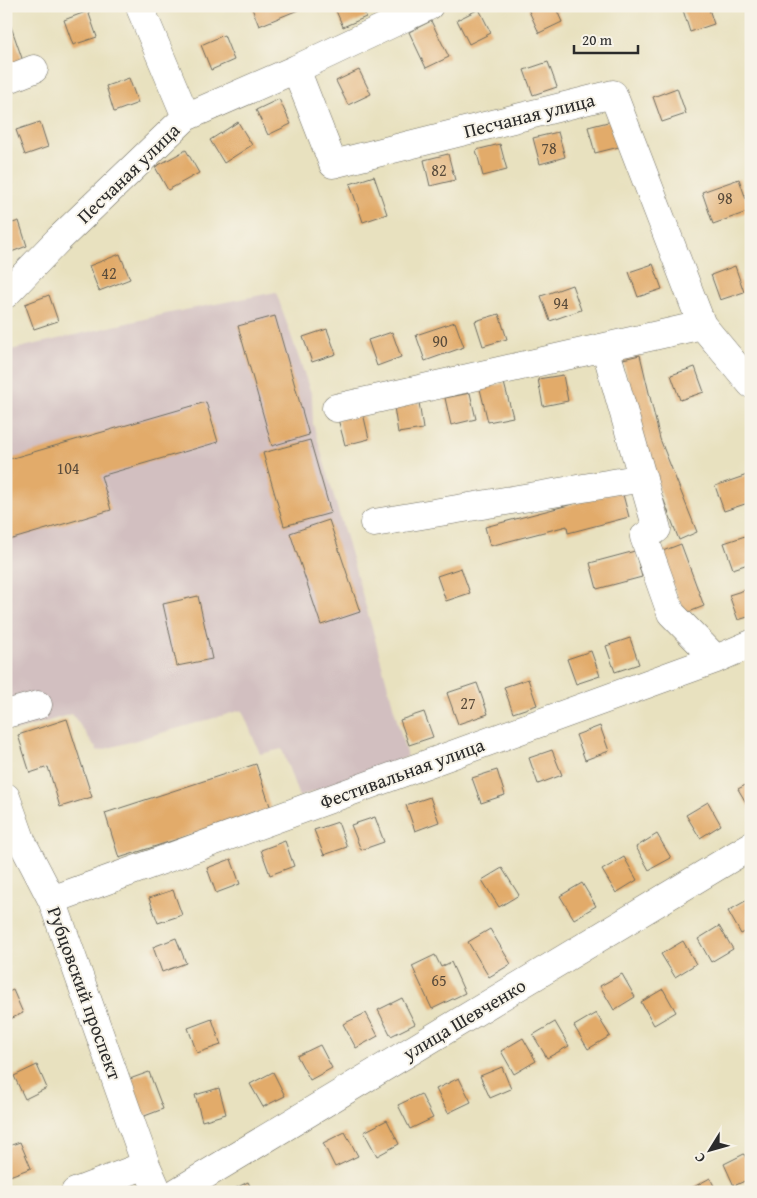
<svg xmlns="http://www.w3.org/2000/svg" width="757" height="1198" font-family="'Gentium Book Plus',serif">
  <rect width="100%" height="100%" fill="#f7f3e8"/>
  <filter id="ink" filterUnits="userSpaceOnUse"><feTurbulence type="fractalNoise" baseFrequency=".02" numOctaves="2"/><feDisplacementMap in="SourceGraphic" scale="10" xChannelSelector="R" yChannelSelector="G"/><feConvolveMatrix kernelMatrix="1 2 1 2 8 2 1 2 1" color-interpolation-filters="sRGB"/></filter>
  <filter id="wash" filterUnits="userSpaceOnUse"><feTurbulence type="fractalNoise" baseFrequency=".0096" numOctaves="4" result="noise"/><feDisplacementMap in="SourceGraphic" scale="20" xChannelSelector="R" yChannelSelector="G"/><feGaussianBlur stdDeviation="1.12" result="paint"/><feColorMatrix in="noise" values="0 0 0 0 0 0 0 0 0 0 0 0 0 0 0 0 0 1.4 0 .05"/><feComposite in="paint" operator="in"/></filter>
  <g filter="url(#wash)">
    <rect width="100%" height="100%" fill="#e8e1bf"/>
    <path fill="#d2bfc0" d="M276 292 312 396 313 424 372 628 407 757 299 797 282 749 260 754 242 710 98 751 72 714 15 731 6 707V351L170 313Z"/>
    <g id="blocks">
      <path fill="#e2ab6b" d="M251 6H297L298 10 259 26Z
        M334 6H362L366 17 343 27Z
        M533 6H555L562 22 539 33 528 9Z
        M684 6H708L714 24 690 32 682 7Z
        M479 9 491 33 469 44 457 20Z
        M88 11 97 37 73 45 64 20Z
        M9 21 24 64 6 70V22Z
        M431 21 449 57 426 68 409 32Z
        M224 35 234 60 211 70 201 45Z
        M548 62 557 87 533 95 524 70Z
        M359 70 371 94 348 105 336 81Z
        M129 78 138 103 114 112 106 86Z
        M677 88 686 114 662 122 653 97Z
        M279 99 291 124 268 135 256 110Z
        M612 121 619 147 595 153 588 127Z
        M40 122 48 147 25 155 16 130Z
        M238 122 252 145 224 163 210 140Z
        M558 132 565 157 540 164 533 138Z
        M500 144 507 170 483 176 476 150Z
        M186 150 199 173 168 190 155 167Z
        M448 154 455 180 430 186 424 160Z
        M374 176 387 214 363 222 350 184Z
        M739 179 750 211 713 224 702 192Z
        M19 221 27 246 6 254V225Z
        M120 254 130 279 99 291 89 266Z
        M653 264 662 289 638 297 629 272Z
        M735 266 744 292 720 300 711 275Z
        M572 285 581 310 550 321 541 296Z
        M49 295 58 321 34 329 25 304Z
        M499 314 507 339 483 346 475 321Z
        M275 316 309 435 272 446 238 326Z
        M455 322 464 347 425 361 416 335Z
        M327 329 336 354 312 362 303 337Z
        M392 332 401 357 377 366 368 340Z
        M640 355 660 439 697 532 679 540 642 443 623 359Z
        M695 367 704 392 680 400 671 375Z
        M563 375 568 401 543 406 538 379Z
        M504 383 513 417 488 422 480 389Z
        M470 393 476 419 451 425 445 398Z
        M206 402 218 442 101 476 111 510 6 541V460Z
        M419 402 423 429 398 433 394 407Z
        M363 413 369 439 345 445 338 419Z
        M310 440 331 513 284 526 263 453Z
        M750 474 751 502 724 511 715 486Z
        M622 491 629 517 568 533 567 526 490 546 485 527Z
        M329 520 360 612 321 625 290 533Z
        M748 535 751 542V563L733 569 724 543Z
        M681 544 704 606 684 614 660 552Z
        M635 551 642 577 597 589 590 563Z
        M461 568 470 593 446 601 437 576Z
        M751 588V616L738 620 729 595Z
        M198 596 212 659 177 666 163 604Z
        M630 638 639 664 615 672 606 646Z
        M591 651 600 676 576 684 567 659Z
        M528 679 537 705 513 713 504 687Z
        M477 683 488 714 458 724 447 693Z
        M424 712 433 737 409 745 400 720Z
        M67 719 92 797 60 807 48 767 30 773 18 735Z
        M600 726 609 751 585 760 576 735Z
        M552 750 562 775 538 784 529 758Z
        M256 764 271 809 119 858 105 813Z
        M497 770 505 795 481 803 472 778Z
        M751 782V811L738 789Z
        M430 797 439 822 415 831 406 805Z
        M708 802 721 825 700 838 686 815Z
        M375 817 384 842 361 850 351 825Z
        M338 822 347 847 324 855 314 830Z
        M657 834 671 858 649 870 636 847Z
        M285 841 294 866 270 875 261 850Z
        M624 857 637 880 616 893 602 870Z
        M231 859 240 884 216 893 207 868Z
        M502 868 519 895 499 907 482 880Z
        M582 883 596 906 574 919 560 896Z
        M173 890 182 915 158 923 149 898Z
        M749 899 751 901V929L741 934 728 911Z
        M719 926 733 949 711 962 698 939Z
        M490 929 511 964 489 977 468 942Z
        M176 938 186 963 162 972 153 947Z
        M683 941 696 964 675 977 661 954Z
        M435 955 441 967 451 962 465 993 432 1009 412 966Z
        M622 974 635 997 614 1010 600 986Z
        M663 989 676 1012 654 1025 641 1002Z
        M13 990 23 1013 6 1021V993Z
        M402 998 415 1024 391 1036 378 1010Z
        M366 1013 378 1036 356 1048 343 1024Z
        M596 1013 610 1036 588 1049 574 1026Z
        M212 1019 221 1045 197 1053 188 1028Z
        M555 1022 569 1046 547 1058 533 1035Z
        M523 1038 536 1061 514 1074 501 1051Z
        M320 1045 332 1068 310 1080 297 1056Z
        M37 1065 47 1088 25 1099 14 1076Z
        M502 1067 511 1089 490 1098 480 1076Z
        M149 1072 163 1109 142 1117 127 1080Z
        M273 1072 285 1096 263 1107 250 1084Z
        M459 1078 471 1102 448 1113 436 1089Z
        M219 1088 226 1114 202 1121 195 1095Z
        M421 1094 433 1118 410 1129 398 1105Z
        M387 1120 399 1144 377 1156 364 1132Z
        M345 1132 358 1156 335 1167 323 1143Z
        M20 1142 31 1168 7 1177 6 1174V1147Z
        M744 1154 751 1167V1178L734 1186 724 1164Z
        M710 1178 717 1192H691L690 1189Z
        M248 1182 253 1192H228Z"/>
    </g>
  </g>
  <g filter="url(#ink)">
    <use href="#blocks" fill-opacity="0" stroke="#6d6b5f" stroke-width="1"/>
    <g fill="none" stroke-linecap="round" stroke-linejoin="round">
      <g stroke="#6d6b5f" stroke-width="29">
        <path id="minor" d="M142 6 141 10 186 117
          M296 69 333 164 613 94 702 325 751 384
          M6 80 34 69
          M6 294 59 239 186 117 296 69 429 6
          M605 347 657 529 644 537 671 613 716 659
          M336 408 702 325
          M374 523 643 478
          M6 714 38 705
          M6 797 22 842 52 900 146 1165 158 1192
          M52 900 716 659 751 644
          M75 1192 146 1165
          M177 1192 751 846"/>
      </g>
      <use href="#minor" stroke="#fff" stroke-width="28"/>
    </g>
  </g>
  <g text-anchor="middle" stroke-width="4" stroke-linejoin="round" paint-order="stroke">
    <g font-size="16" fill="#594b3b">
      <text x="549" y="154">78</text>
      <text x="439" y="176">82</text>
      <text x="725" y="204">98</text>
      <text x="109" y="279">42</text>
      <text x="561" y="309">94</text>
      <text x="440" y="347">90</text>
      <text x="68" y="474">104</text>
      <text x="468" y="709">27</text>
      <text x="439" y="986">65</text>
    </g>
    <g font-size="19" fill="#2b2b2b" stroke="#f7f3e8">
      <text transform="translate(529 115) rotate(-14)" y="7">Песчаная улица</text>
      <text transform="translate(128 173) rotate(-44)" y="7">Песчаная улица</text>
      <text transform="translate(402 773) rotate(-20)" y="7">Фестивальная улица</text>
      <text transform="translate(85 993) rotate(70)" y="7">Рубцовский проспект</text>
      <text transform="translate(464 1019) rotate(-31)" y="7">улица Шевченко</text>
    </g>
  </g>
  <rect width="757" height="1198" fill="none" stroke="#f7f3e8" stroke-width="25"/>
  <g transform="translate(710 1150) rotate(233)" stroke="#f7f3e8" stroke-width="4" paint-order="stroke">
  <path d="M0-4L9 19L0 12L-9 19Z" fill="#2b2b2b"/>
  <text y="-8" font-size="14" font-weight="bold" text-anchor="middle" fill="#2b2b2b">С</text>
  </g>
  <path d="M574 45v8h64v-8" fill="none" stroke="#2b2b2b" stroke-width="2.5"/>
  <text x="582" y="45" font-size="15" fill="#2b2b2b" stroke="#f7f3e8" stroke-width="4" paint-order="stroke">20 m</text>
</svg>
